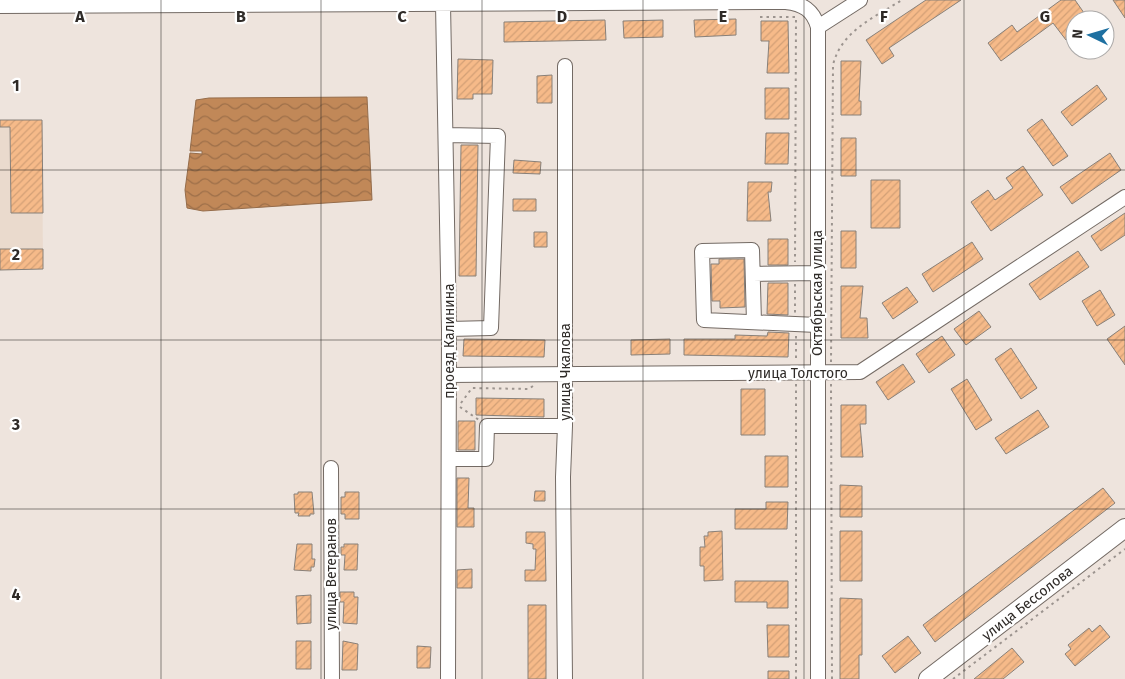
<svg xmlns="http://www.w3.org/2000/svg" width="1125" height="679" font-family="'Fira Sans',sans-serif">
  <defs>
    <pattern id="water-waves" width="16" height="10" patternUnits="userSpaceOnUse" patternTransform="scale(1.25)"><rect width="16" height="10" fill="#c18858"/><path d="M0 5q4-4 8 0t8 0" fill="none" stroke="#9d6f49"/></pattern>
    <pattern id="building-hatch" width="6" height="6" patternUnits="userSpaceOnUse" patternTransform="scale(1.25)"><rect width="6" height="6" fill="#f6ba89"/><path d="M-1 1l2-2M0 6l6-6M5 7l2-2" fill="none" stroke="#d3a076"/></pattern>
  </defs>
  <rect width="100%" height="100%" fill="#eee4dd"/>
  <path fill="#eadacd" d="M0 120H42L43 269 0 270Z"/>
  <path fill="url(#water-waves)" stroke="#956c4a" d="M367 97 372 200 203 211 187 208 185 190 190 153 202 154V151H190L196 100 209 98Z"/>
  <path fill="url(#building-hatch)" stroke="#888079" d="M926 0H961L889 48 894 56 882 64 866 40Z
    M1061 0H1075L1089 20H1075V33L1066 40 1053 23 1001 61 988 43 1012 25 1017 32Z
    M1113 0H1125V18Z
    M736 19V35L695 37 694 20Z
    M605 20 606 40 504 42V22Z
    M663 20V37L624 38 623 21Z
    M761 21H788L789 73H767L769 41H761Z
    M458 59 493 60 492 94H473V99H457Z
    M841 61H861L859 101H861V115H841Z
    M552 75V103H537V76Z
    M1097 85 1107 99 1072 126 1061 112Z
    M765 88H789V119H765Z
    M1042 119 1068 156 1053 166 1027 130Z
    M0 120H42L43 213H11L10 127H0Z
    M766 133H789L788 164H765Z
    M841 138H856V176H841Z
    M461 145H478L476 276H459Z
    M1110 153 1121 170 1072 204 1060 187Z
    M514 160 541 162 540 174 513 173Z
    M1023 166 1043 195 991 231 971 202 988 190 995 200 1013 188 1006 178Z
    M871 180H900V228H871Z
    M748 182H772L771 192H768L771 221H747Z
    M513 199H536V211H513Z
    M1125 213V235L1101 251 1091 236Z
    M841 231H856V268H841Z
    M534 232H547V247H534Z
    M768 239H788V265H768Z
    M972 242 983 259 933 292 922 274Z
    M0 249H43V269L0 270Z
    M1078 251 1089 267 1040 300 1029 284Z
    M719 259H744L745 307 720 308V301H712L711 264H719Z
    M768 283H788V315L767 314Z
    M841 286H863L860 318H867L868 338H841Z
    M907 287 918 302 893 319 882 303Z
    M1100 290 1115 315 1097 326 1082 301Z
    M979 311 991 327 966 345 954 329Z
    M1125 326V365L1107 339Z
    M768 332 789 333 788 357 684 355V339H735V335L767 336Z
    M942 336 955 355 929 373 916 354Z
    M464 339 545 340 544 357 463 356Z
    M670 339V354L631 355V340Z
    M1011 348 1037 388 1021 399 995 359Z
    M903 364 915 382 888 400 876 382Z
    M967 379 992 420 976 430 951 389Z
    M741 389H765V435H741Z
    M476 398 544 399V417L476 415Z
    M841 405H866V424H860L863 457H841Z
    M1038 410 1049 427 1006 454 995 438Z
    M458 421H475V450H458Z
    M765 456H788V487H765Z
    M457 478H469L468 508H474V527H457Z
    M840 485 862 486V517H840Z
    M1103 488 1115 503 935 642 923 625Z
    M535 491H545V501H534Z
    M298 492H312L314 514H310V516H298L299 513H295L294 494H298Z
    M345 492H359V519H345V514H341V497H345Z
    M766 502H788L787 529H735V509H766Z
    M722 531 723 580 704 581V566H700V547H705L704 536H708V532Z
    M840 531H862V581H840Z
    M526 532H545L546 581H525V570H535L536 549H533V544L526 543Z
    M297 544H312V559H315L314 567H311V571L294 570Z
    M344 544H358L357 570H344L345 555H341V547H344Z
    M472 569V588H457V570Z
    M735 581H788V608H767V602H735Z
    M340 592H354V597H358L357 624 343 623 344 602H340Z
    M311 595V623L297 624 296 596Z
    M840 598 862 599V655H859V679H840Z
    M528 605H546V679H528Z
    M767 625H789V657H768Z
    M1100 625 1110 637 1075 666 1065 654 1071 649 1068 645 1089 628 1092 632Z
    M908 636 921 653 895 673 882 656Z
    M296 641H311V669H296Z
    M343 641 358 644 357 670H342Z
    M417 646 431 647 430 668H417Z
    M1012 648 1024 662 1003 679H974Z
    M768 671H789V679H768Z"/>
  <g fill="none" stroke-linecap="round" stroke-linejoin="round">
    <g stroke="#736a64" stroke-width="16">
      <path id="minor" d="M443 4 449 329 448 679
        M0 6 786 2C803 4 813 10 818 27V679
        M818 27 860 0
        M565 66V426L563 477 565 679
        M446 135 498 136 491 328 449 329
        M753 274 817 273
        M754 322 752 250 702 251 704 320 817 325
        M449 375 860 372 1125 197
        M449 459H486L487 426H565
        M331 468 332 679"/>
    </g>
    <g stroke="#736a64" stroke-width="20">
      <path id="major" d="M928 679 1125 528"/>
    </g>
    <path stroke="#9c948f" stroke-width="2" stroke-dasharray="2.5 4" stroke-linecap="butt" d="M760 17H796L795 262
      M795 284V314
      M796 336V362
      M831 362 833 65C841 31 875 17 902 0
      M796 384V679
      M831 384 832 679
      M461 403 472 388 529 389 533 386
      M460 407 479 420
      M953 679 1125 549"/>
    <use href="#minor" stroke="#fff" stroke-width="14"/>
    <use href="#major" stroke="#fff" stroke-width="18"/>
  </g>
  <path fill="none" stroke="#2f2b28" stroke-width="1" stroke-opacity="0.55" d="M161 0V679M321 0V679M482 0V679M643 0V679M804 0V679M964 0V679M0 170H1125M0 340H1125M0 509H1125"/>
  <g text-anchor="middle" stroke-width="4.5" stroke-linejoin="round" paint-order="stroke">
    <g font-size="14" fill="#2f2b28" stroke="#fff">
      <text transform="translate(817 293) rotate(-90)" y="5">Октябрьская улица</text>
      <text transform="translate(449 341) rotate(-90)" y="5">проезд Калинина</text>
      <text transform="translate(565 372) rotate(-90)" y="5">улица Чкалова</text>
      <text x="798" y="378">улица Толстого</text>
      <text transform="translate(331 574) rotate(-90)" y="5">улица Ветеранов</text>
      <text transform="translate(1027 603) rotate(-38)" y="5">улица Бессолова</text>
    </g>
  </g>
  <g font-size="16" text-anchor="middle" font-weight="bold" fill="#2f2b28" stroke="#fff" stroke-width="4.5" stroke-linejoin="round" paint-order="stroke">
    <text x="80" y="22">A</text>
    <text x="241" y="22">B</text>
    <text x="402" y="22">C</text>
    <text x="562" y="22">D</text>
    <text x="723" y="22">E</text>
    <text x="884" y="22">F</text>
    <text x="1045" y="22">G</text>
    <text x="16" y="91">1</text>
    <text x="16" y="260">2</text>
    <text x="16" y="430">3</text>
    <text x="16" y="600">4</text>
  </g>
  <g transform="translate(1090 35) rotate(275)"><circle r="24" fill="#ffffff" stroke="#acaaa9"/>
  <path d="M0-4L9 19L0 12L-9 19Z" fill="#1e70a1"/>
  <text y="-8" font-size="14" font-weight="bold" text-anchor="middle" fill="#2f2b28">N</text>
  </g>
</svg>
